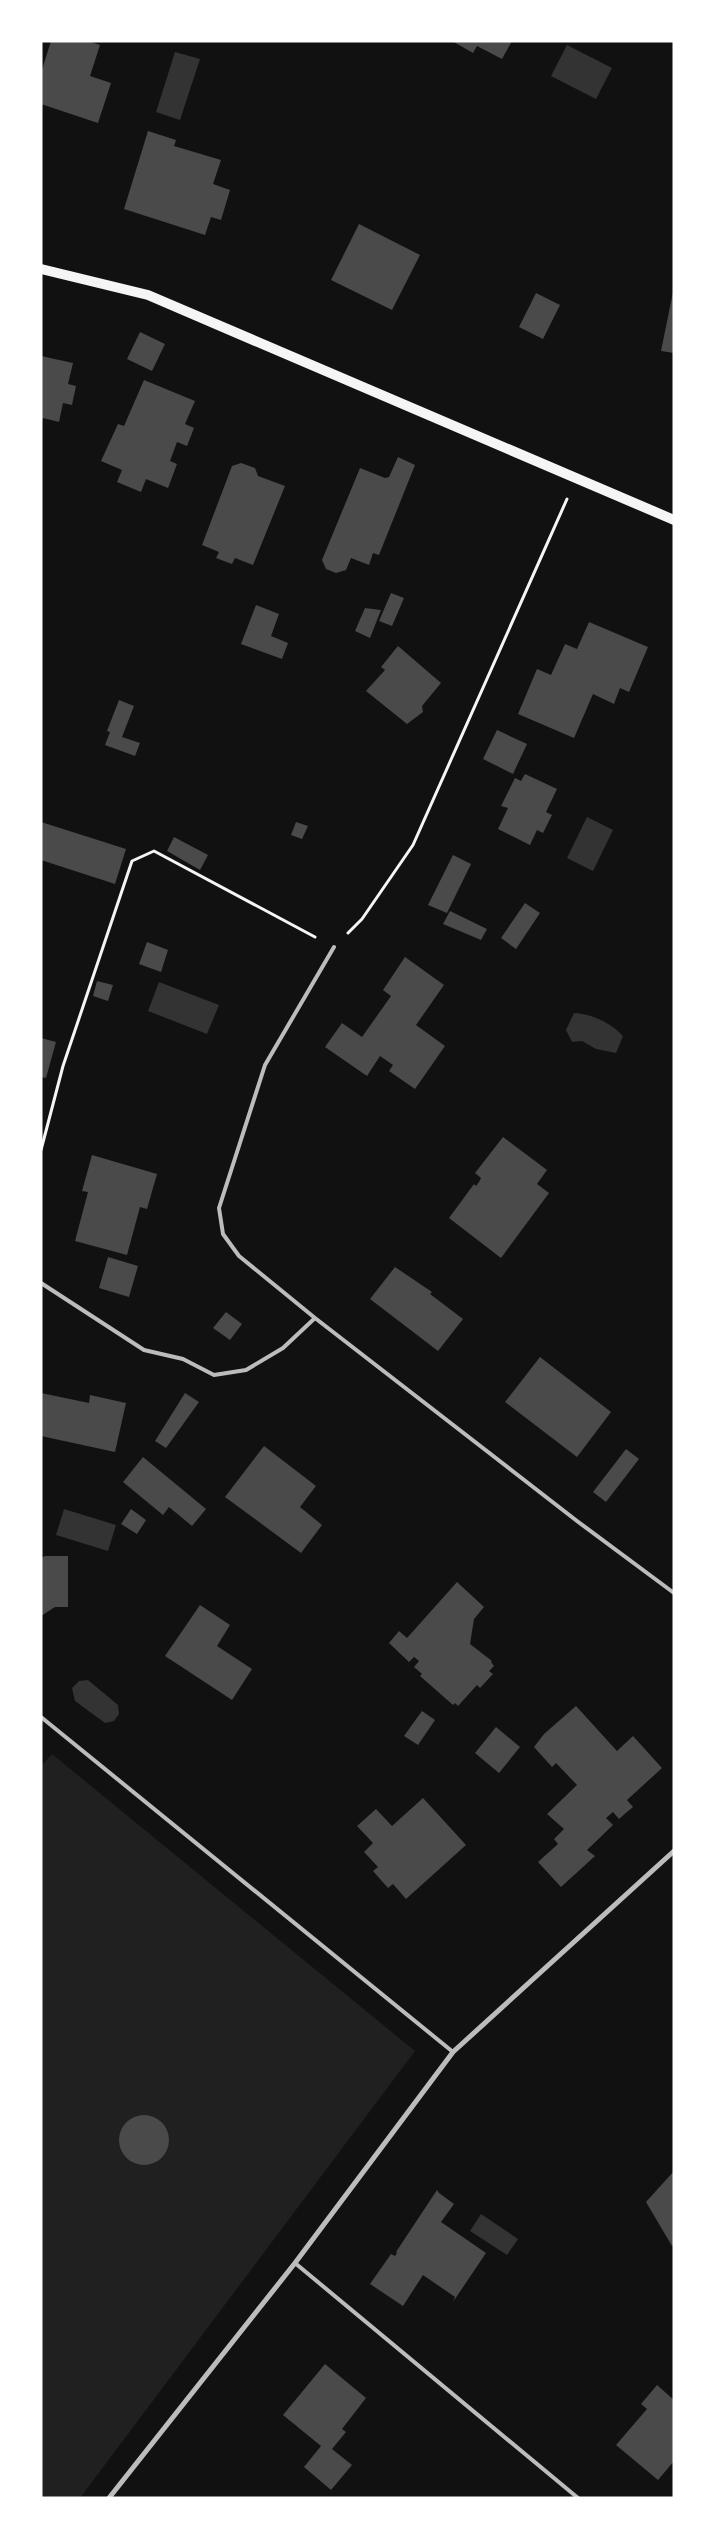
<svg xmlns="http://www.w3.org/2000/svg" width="715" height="2539" font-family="'Space Grotesk',sans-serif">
  <rect width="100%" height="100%" fill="#111"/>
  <path fill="#202020" d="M52 1754 415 2051 80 2498H41V1766Z"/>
  <path fill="#333" d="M567 45 612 68 596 99 551 76Z
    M175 52 200 59 180 120 156 112Z
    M587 817 613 830 593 871 567 858Z
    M159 982 219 1005 207 1034 148 1011Z
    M574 1013C592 1014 611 1023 623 1036L616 1053 596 1049 582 1041 572 1042 566 1030Z
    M64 1509 116 1525 108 1551 56 1535Z
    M88 1680 118 1705 119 1714 114 1721 105 1723 75 1701 72 1688 79 1681Z
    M481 2214 518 2239 507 2255 470 2231Z"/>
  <path fill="#4a4a4a" d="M51 41H88L100 45 90 76 111 83 98 123 41 104V73Z
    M452 41H512L502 59 477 46 473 53Z
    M148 131 176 140 174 146 221 160 213 184 230 190 221 220 211 217 205 235 124 209Z
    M359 224 420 255 392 310 331 280Z
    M673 292H674V353L661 351Z
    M536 293 560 305 543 339 519 327Z
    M140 332 165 344 152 371 127 359Z
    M41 356 73 363 68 384 76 386 72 405 63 403 59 422 43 418 41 424Z
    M144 380 195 401 185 424 194 428 187 446 177 442 170 461 177 464 168 488 146 479 141 492 117 482 122 470 101 461 118 424 124 426Z
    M398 457 415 465 379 555 373 553 369 565 351 558 346 570 336 573 326 569 322 560 360 468 385 478 389 477Z
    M241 463 255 468 258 476 285 486 253 565 235 558 232 564 216 558 219 552 202 545 232 466Z
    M391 593 404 598 392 626 379 621Z
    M256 605 279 614 271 636 288 643 282 659 241 644Z
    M365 608 381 610 370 638 355 631Z
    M589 622 648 647 629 692 620 688 614 704 593 694 574 738 518 714 537 669 551 675 565 644 577 649Z
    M398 646 441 683 422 706 423 712 407 724 366 691 385 670 381 667Z
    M119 700 134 706 122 737 140 743 135 756 105 745 110 732 107 731Z
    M497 730 527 744 513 774 483 759Z
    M525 774 557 789 546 812 552 815 543 833 537 830 530 845 498 829 508 808 501 806 515 778 521 781Z
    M41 822 126 849 115 884 41 860Z
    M296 822 308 826 302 839 291 835Z
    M174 837 208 855 200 870 167 851Z
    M453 855 471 864 447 913 428 905Z
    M525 903 540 913 516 949 501 938Z
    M450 911 487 929 481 940 443 924Z
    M147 942 168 950 161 972 139 964Z
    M405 957 444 985 416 1025 445 1046 415 1089 389 1071 393 1065 380 1056 367 1076 325 1047 342 1023 362 1037 391 996 383 990Z
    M97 981 113 985 108 1001 93 996Z
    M41 1038 56 1042 46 1078 41 1077Z
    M503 1137 547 1170 537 1184 549 1193 501 1258 449 1218 474 1184 476 1186 479 1182 481 1178 475 1173Z
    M92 1155 157 1174 147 1209 140 1207 127 1255 75 1241 88 1192 82 1191Z
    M108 1257 138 1266 129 1297 99 1288Z
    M395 1267 432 1292 430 1294 463 1319 438 1351 370 1299Z
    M226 1312 242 1324 230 1340 213 1328Z
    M540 1357 611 1412 577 1457 505 1402Z
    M41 1393 89 1403 90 1395 126 1403 115 1452 41 1436Z
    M185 1393 199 1402 166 1448 155 1441Z
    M264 1446 316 1486 300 1507 322 1525 301 1553 225 1497Z
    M626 1449 639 1459 606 1502 593 1492Z
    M143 1457 206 1509 192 1526 169 1507 163 1515 123 1482Z
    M131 1509 146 1520 137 1534 121 1524Z
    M45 1556H68V1607H55L41 1616V1558Z
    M457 1582 484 1607 474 1619 470 1644 492 1661 491 1662 494 1666 489 1671 493 1674 480 1688 477 1685 458 1706 455 1703 453 1705 420 1676 422 1674 414 1667 419 1661 414 1657 409 1662 389 1643 399 1631 407 1638Z
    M200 1605 230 1625 217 1646 252 1669 232 1700 165 1656Z
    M576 1706 617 1751 633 1736 662 1768 627 1800 633 1807 627 1812 619 1819 613 1812 606 1818 613 1825 587 1850 595 1856 561 1887 538 1862 558 1844 554 1839 564 1829 547 1814 577 1785 556 1763 552 1767 534 1747 544 1734Z
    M422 1711 435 1720 418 1745 404 1736Z
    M496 1727 520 1747 499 1773 475 1753Z
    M423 1798 466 1845 406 1899 393 1884 388 1888 373 1871 378 1867 364 1852 373 1843 357 1826 376 1809 392 1826Z
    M119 2140a25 25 0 1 1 50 0a25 25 0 1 1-50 0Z
    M674 2171V2245L672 2246 646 2202Z
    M437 2190 439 2193 454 2204 441 2222 486 2253 453 2302 455 2297 423 2275 403 2306 370 2284 391 2254 395 2256 397 2253 396 2252Z
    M325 2364 366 2398 342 2429 346 2432 332 2449 352 2465 331 2490 304 2467 321 2446 283 2415Z
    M657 2385 674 2400V2461L658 2480 616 2445 647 2409 641 2404Z"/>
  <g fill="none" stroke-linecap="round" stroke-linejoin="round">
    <path stroke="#f5f5f5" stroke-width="3" d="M348 933 362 919 413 845 567 499
      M41 1150 63 1066 132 861 154 851 315 937"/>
    <path stroke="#bcbcbc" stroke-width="4" d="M334 947 265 1065 219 1208 223 1234 239 1256 315 1318 577 1521 674 1593
      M41 1283 144 1350 183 1359 214 1375 246 1370 283 1348 315 1318
      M41 1717 453 2052
      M295 2263 578 2498"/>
    <path stroke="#bcbcbc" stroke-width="5" d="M109 2498 295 2263 453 2052 674 1851"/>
    <path stroke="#f5f5f5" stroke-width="10" d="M41 269 148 295 674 520"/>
  </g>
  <rect width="715" height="2539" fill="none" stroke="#ffffff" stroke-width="85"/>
</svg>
